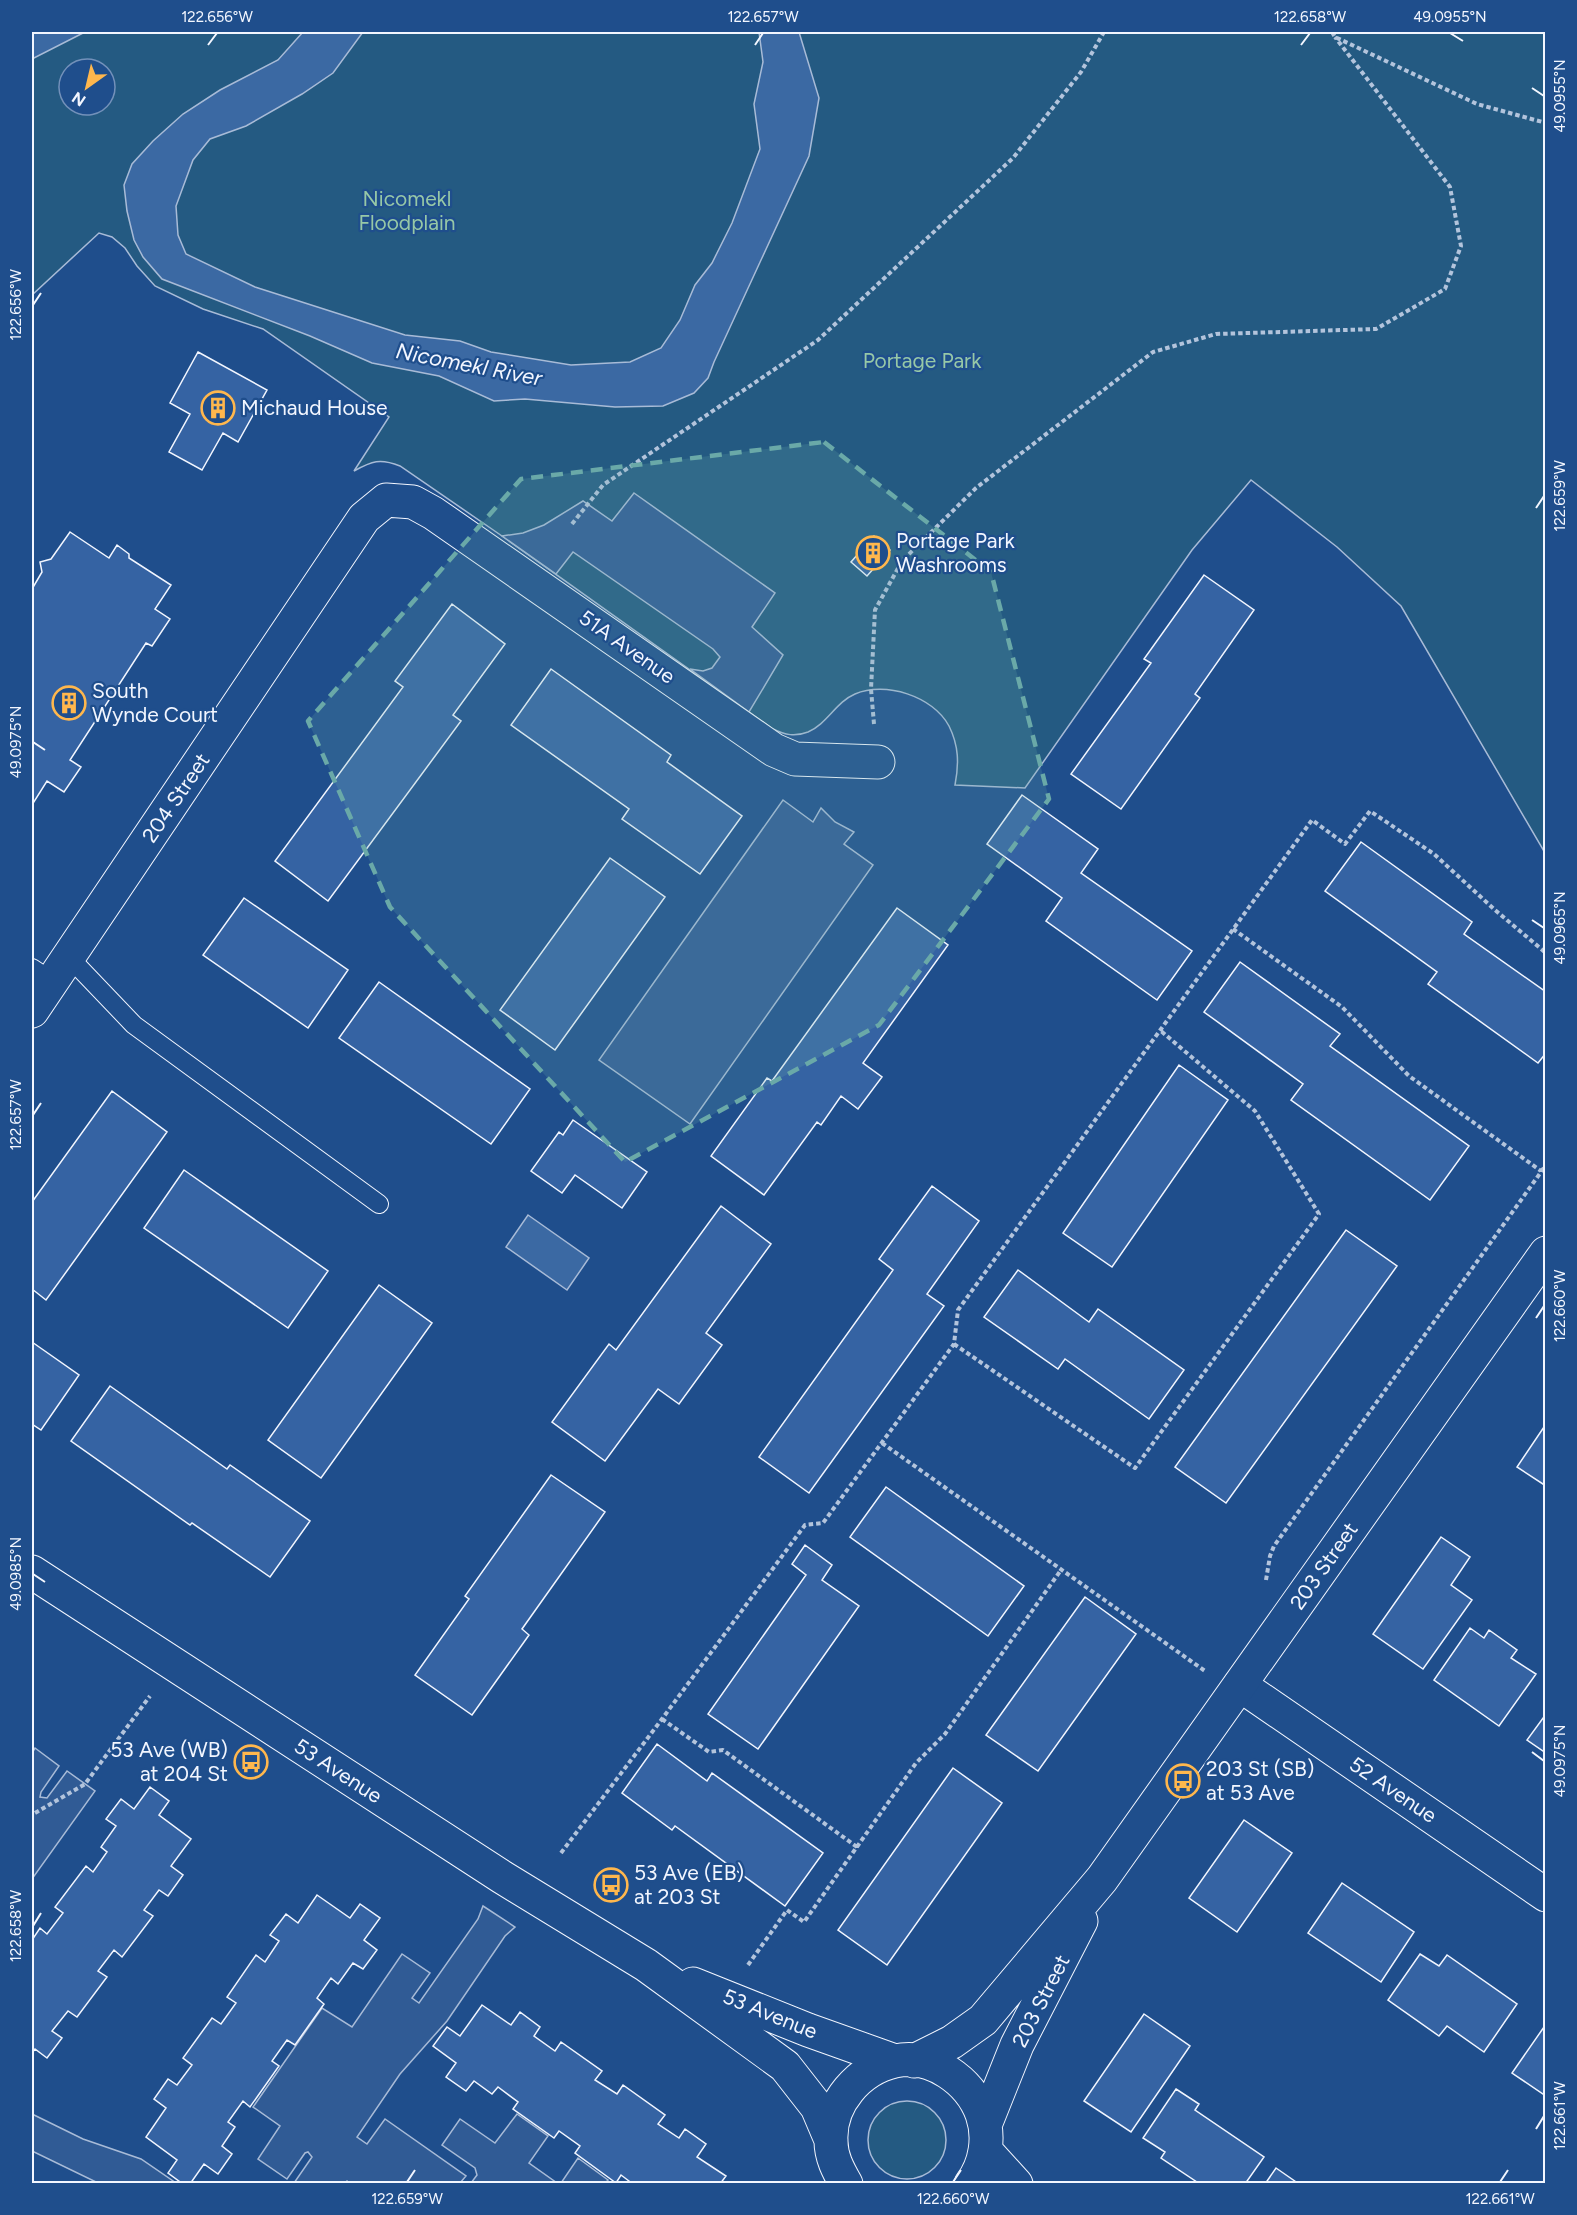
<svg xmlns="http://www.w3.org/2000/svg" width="1577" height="2215" font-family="Figtree,sans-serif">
  <rect width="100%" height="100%" fill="#1f4e8c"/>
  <path fill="#245a82" stroke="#a8bbd7" stroke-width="1.5" fill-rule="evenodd" d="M32 32H1545V853L1401 606 1337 547 1251 480 1192 550 1025 788 955 785C959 764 959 746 949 726 933 696 885 681 855 694 836 702 827 724 808 732 795 737 785 735 773 729L502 536 400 466C380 458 372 461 354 471L389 417 263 329 203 309 155 286 137 266 125 248 112 237 99 233 32 295ZM69 69H105V105H69Z
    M868 2140a39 39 0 1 1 78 0a39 39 0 1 1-78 0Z"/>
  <path fill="#305b95" stroke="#a8bbd7" stroke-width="1.5" d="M634 493 775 593 752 627 783 655 749 712 690 669 703 671 712 668 720 657 713 649 573 552 556 574 502 536 523 533 544 525 583 501 612 521Z
    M783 800 813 822 821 808 835 822 854 832 844 844 873 865 690 1124 599 1060Z
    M35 1748 59 1766 41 1792 40 1797 47 1798 67 1771 95 1791 32 1879V1753Z
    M483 1906 515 1927 505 1936 447 2021 400 2074 357 2137 367 2144 385 2119 466 2176 460 2183 350 2184 347 2181 343 2184 294 2183 312 2157 308 2152 305 2153 287 2179 258 2159 280 2126 253 2107 322 2008 352 2027 402 1954 430 1973 412 1998 419 2003 478 1919Z
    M32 2114 83 2139 141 2159 176 2183H98L32 2151Z
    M517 2114 548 2136 529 2163 557 2183H471L477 2175 475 2168 442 2145 460 2119 495 2143Z
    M578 2158 608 2180 605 2183H561Z"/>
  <path fill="#3b69a3" stroke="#a8bbd7" stroke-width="1.5" d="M32 32H85L32 59Z
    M303 32H363L333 73 302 94 246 126 210 139 193 160 176 206 178 235 186 254 255 287 405 335 460 341 491 352 571 365 630 362 661 348 680 320 695 285 712 263 732 223 760 149 754 104 763 62 759 32H799L819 98 809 156 714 362 708 378 694 393 663 406 615 407 525 399 494 401 439 376 372 363 310 336 162 279 143 257 134 240 127 211 124 185 132 164 153 141 183 114 220 90 278 60Z
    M528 1215 589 1258 567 1290 506 1247Z"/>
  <path fill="#3563a3" stroke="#f2f6ff" stroke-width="1.5" d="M198 352 267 390 238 442 223 433 202 470 169 452 190 414 170 403Z
    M70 532 109 558 117 545 129 554V558L171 585 155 609 170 619 152 646 146 643 70 760 81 767 64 792 47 781 32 805V589L42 572 40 562 51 559Z
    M874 536 890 550 867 576 851 562Z
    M1204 575 1254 610 1195 694 1200 698 1121 809 1071 774 1151 663 1144 659Z
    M452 604 505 644 453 715 461 721 328 901 275 861 403 687 395 681Z
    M551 669 671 755 667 762 742 816 700 874 622 819 629 809 511 725Z
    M1022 795 1098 849 1081 873 1192 951 1157 1000 1046 921 1062 898 987 844Z
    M1361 842 1472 922 1464 934 1546 992V1053L1538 1063 1428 984 1437 972 1325 891Z
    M610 858 665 897 555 1050 500 1010Z
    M244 898 348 970 308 1028 203 955Z
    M897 908 948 945 863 1063 882 1077 858 1109 841 1096 821 1125 817 1122 764 1195 711 1156 767 1078 772 1081Z
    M1240 962 1340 1034 1330 1046 1469 1146 1430 1200 1291 1100 1303 1084 1204 1012Z
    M379 982 530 1089 491 1144 339 1038Z
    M1179 1065 1228 1100 1112 1267 1063 1233Z
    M112 1091 167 1132 46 1300 32 1289V1202Z
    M573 1120 647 1172 622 1208 575 1175 562 1193 531 1171 559 1132 563 1135Z
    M184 1170 328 1271 288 1328 144 1228Z
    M932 1186 979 1221 927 1294 944 1306 809 1493 759 1457 893 1270 879 1259Z
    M721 1206 771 1244 706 1333 722 1345 679 1404 658 1389 605 1461 552 1422 609 1344 616 1350Z
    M1346 1230 1397 1266 1226 1503 1175 1467Z
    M1018 1270 1089 1322 1098 1309 1184 1370 1149 1419 1065 1359 1058 1369 984 1317Z
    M379 1285 432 1323 321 1478 268 1440Z
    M32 1342 79 1375 41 1430 32 1424Z
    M110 1386 227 1469 230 1465 310 1521 270 1577 192 1523 190 1525 71 1441Z
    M1546 1424V1486L1517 1467Z
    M551 1475 605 1512 522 1629 529 1635 472 1715 415 1675 469 1599 465 1596Z
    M886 1487 1024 1586 988 1636 850 1537Z
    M1441 1537 1470 1557 1451 1585 1472 1600 1423 1669 1373 1634Z
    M805 1545 832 1565 822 1580 859 1606 758 1749 708 1714 806 1575 792 1564Z
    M1085 1597 1136 1634 1038 1771 986 1735Z
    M1470 1628 1484 1638 1489 1630 1517 1650 1511 1658 1536 1674 1499 1726 1434 1680Z
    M1546 1714V1753L1527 1740Z
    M657 1744 707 1781 712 1773 823 1853 785 1906 675 1826 672 1830 622 1793Z
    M953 1768 1002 1803 887 1965 838 1930Z
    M150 1787 169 1801 159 1815 191 1839 171 1866 183 1875 168 1896 159 1890 144 1910 153 1916 122 1957 114 1950 98 1971 107 1977 77 2017 68 2011 52 2031 62 2038 47 2058 35 2049 32 2053V1940L40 1928 47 1934 63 1913 55 1907 86 1866 93 1872 107 1852 101 1847 116 1826 106 1819 121 1799 134 1809Z
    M1244 1820 1292 1853 1237 1932 1189 1898Z
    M1342 1883 1414 1932 1381 1982 1308 1933Z
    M317 1895 350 1918 360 1904 380 1918 364 1940 377 1950 363 1969 353 1963 338 1984 331 1978 317 1998 324 2004 295 2045 287 2040 272 2061 279 2066 250 2107 243 2101 228 2122 235 2127 222 2146 232 2154 218 2174 204 2164 190 2184H183L168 2173 177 2160 146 2137 166 2108 154 2099 168 2079 177 2085 192 2065 183 2058 212 2018 221 2024 236 2003 227 1997 256 1955 265 1962 279 1941 270 1935 286 1914 298 1923Z
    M1420 1954 1439 1966 1447 1955 1517 2004 1484 2052 1447 2026 1439 2036 1388 2000Z
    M482 2005 511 2025 520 2012 540 2027 534 2036 555 2051 561 2042 602 2071 595 2080 617 2094 623 2085 665 2115 658 2124 679 2138 685 2129 706 2144 697 2157 726 2176 720 2184H633L621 2175 616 2183 575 2153 580 2146 559 2131 554 2138 513 2109 518 2102 498 2087 492 2094 474 2081 466 2091 446 2077 456 2063 433 2046 447 2027 460 2036Z
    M1144 2014 1190 2046 1131 2132 1084 2101Z
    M1544 2027 1546 2028V2096L1512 2073Z
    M1176 2089 1199 2104 1195 2110 1264 2157 1245 2184H1200L1161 2158 1165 2152 1143 2138Z
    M1276 2168 1299 2184H1265Z"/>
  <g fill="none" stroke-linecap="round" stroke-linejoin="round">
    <g stroke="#f2f6ff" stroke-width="20">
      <path id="lane" d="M69 957 134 1025 379 1204
        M32 968 53 982"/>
    </g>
    <g stroke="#f2f6ff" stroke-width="35">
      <path id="street" d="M32 1011 364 518 386 500 413 502 433 513 774 750 795 759 878 762
        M1240 1685 1546 1895"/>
    </g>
    <g stroke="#f2f6ff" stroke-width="35">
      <path id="secondary" d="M32 1572 502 1877 646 1965 785 2066 817 2107 831 2140
        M693 1984 808 2030 895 2061
        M914 2061 952 2042 983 2020 1102 1879 1546 1253
        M985 2125 1017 2045 1081 1921
        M986 2151 1016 2184
        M846 2184C838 2170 831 2157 831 2141 829 2103 859 2069 895 2061 932 2053 970 2081 982 2114 990 2137 986 2164 971 2184"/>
    </g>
    <path stroke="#b3c4dc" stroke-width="4" stroke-dasharray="4.5 3" stroke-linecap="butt" d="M1332 32 1335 37 1477 104 1546 123
      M572 524 603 485 818 340 1013 158 1081 72 1104 32
      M874 724 871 689 875 610 902 561 976 488 1153 352 1216 334 1376 329 1445 289 1461 246 1450 187 1335 37
      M1233 929 1342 1007 1409 1076 1541 1171
      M954 1344 1135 1468 1319 1214 1255 1111 1161 1031
      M882 1443 1205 1671
      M1266 1580 1270 1556 1274 1546 1546 1165
      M662 1719 709 1752 723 1750 857 1847
      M35 1813 85 1784 150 1696
      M561 1853 662 1719 805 1525 823 1523 954 1344 958 1310 1312 820 1345 844 1370 811 1434 854 1495 910 1546 953
      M748 1965 787 1910 804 1922 916 1763 945 1734 1061 1570"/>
    <use href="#lane" stroke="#1f4e8c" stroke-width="18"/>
    <use href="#street" stroke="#1f4e8c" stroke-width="33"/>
    <use href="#secondary" stroke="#1f4e8c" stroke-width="33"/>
  </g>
  <path fill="#6aa9a8" fill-opacity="0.2" stroke="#6aa9a8" stroke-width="4.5" stroke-dasharray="12 8" stroke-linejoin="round" d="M824 442 991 572 1049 799 879 1025 625 1162 390 907 308 721 521 479Z"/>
  <path fill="none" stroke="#f2f6ff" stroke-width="2" d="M1450 33 1463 41M208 45 217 33M755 45 763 33M1301 45 1310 33M1532 88 1544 96M33 305 41 293M1536 508 1544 496M33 742 45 750M1532 920 1544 928M33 1115 41 1103M1536 1318 1544 1306M33 1574 45 1582M1532 1752 1544 1761M33 1926 41 1913M1536 2129 1544 2116M407 2182 415 2170M953 2182 961 2170M1500 2182 1508 2170"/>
  <defs>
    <g id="building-ring" transform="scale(1.725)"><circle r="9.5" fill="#1f4e8c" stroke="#ffb74d" stroke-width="1.5"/><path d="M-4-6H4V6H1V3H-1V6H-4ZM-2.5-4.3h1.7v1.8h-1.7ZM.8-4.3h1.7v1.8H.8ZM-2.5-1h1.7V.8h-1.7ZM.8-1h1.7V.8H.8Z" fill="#ffb74d"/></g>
    <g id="bus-ring" transform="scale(1.725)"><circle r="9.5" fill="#1f4e8c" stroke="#ffb74d" stroke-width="1.5"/><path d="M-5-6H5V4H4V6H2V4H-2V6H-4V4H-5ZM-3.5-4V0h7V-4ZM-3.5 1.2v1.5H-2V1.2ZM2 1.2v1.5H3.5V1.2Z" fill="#ffb74d"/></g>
  </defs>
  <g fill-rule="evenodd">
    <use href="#building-ring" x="218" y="408"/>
    <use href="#building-ring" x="873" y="553"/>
    <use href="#building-ring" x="69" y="703"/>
    <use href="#bus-ring" x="251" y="1762"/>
    <use href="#bus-ring" x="1183" y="1781"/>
    <use href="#bus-ring" x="611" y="1885"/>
  </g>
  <g text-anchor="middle" stroke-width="4.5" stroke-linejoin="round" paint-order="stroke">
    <g font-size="21" fill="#97c8a6" stroke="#1f4e8c">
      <text x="407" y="206">Nicomekl<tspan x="407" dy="24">Floodplain</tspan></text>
      <text x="922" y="368">Portage Park</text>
    </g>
    <g font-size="21" fill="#f2f6ff" stroke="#1f4e8c" text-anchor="start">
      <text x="241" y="415">Michaud House</text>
      <text x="896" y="548">Portage Park<tspan x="896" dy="24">Washrooms</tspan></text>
      <text x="92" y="698">South<tspan x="92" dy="24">Wynde Court</tspan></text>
      <text x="228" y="1757" text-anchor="end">53 Ave (WB)<tspan x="228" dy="24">at 204 St</tspan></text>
      <text x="1206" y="1776">203 St (SB)<tspan x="1206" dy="24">at 53 Ave</tspan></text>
      <text x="634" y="1880">53 Ave (EB)<tspan x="634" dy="24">at 203 St</tspan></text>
    </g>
    <g font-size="21" fill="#f2f6ff" stroke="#1f4e8c">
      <text transform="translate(627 647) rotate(35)" y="7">51A Avenue</text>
      <text transform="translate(176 798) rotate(-56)" y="7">204 Street</text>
      <text transform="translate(1324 1566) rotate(-55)" y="7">203 Street</text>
      <text transform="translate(338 1771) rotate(33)" y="7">53 Avenue</text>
      <text transform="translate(1393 1790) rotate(34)" y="7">52 Avenue</text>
      <text transform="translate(1041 2001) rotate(-63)" y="7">203 Street</text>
      <text transform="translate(770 2014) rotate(22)" y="7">53 Avenue</text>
    </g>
    <g font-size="22" font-style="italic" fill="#f2f6ff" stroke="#1f4e8c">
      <text transform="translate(469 364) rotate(11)" y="8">Nicomekl River</text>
    </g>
  </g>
  <rect width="1577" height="2215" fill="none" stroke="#1f4e8c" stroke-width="66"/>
  <g transform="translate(87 87) rotate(214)"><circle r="28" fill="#1f4e8c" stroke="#7391ba" stroke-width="1.5"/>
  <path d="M0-4.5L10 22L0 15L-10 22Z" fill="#ffb74d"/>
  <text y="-9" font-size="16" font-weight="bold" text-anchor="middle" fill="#f2f6ff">N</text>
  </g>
  <rect x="33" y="33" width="1511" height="2149" fill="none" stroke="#f2f6ff" stroke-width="2"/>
  <g font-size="15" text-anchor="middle" fill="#f2f6ff">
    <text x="217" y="22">122.656°W</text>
    <text x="763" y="22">122.657°W</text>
    <text x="1310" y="22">122.658°W</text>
    <text x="1450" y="22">49.0955°N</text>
    <text transform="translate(1560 96) rotate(-90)" y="5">49.0955°N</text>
    <text transform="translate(16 305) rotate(-90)" y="5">122.656°W</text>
    <text transform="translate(1560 496) rotate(-90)" y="5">122.659°W</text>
    <text transform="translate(16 742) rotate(-90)" y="5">49.0975°N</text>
    <text transform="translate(1560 928) rotate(-90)" y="5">49.0965°N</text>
    <text transform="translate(16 1115) rotate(-90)" y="5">122.657°W</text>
    <text transform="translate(1560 1306) rotate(-90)" y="5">122.660°W</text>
    <text transform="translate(16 1574) rotate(-90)" y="5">49.0985°N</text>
    <text transform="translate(1560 1761) rotate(-90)" y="5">49.0975°N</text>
    <text transform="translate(16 1926) rotate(-90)" y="5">122.658°W</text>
    <text transform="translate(1560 2116) rotate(-90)" y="5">122.661°W</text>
    <text x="407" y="2204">122.659°W</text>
    <text x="953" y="2204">122.660°W</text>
    <text x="1500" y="2204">122.661°W</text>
  </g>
</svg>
